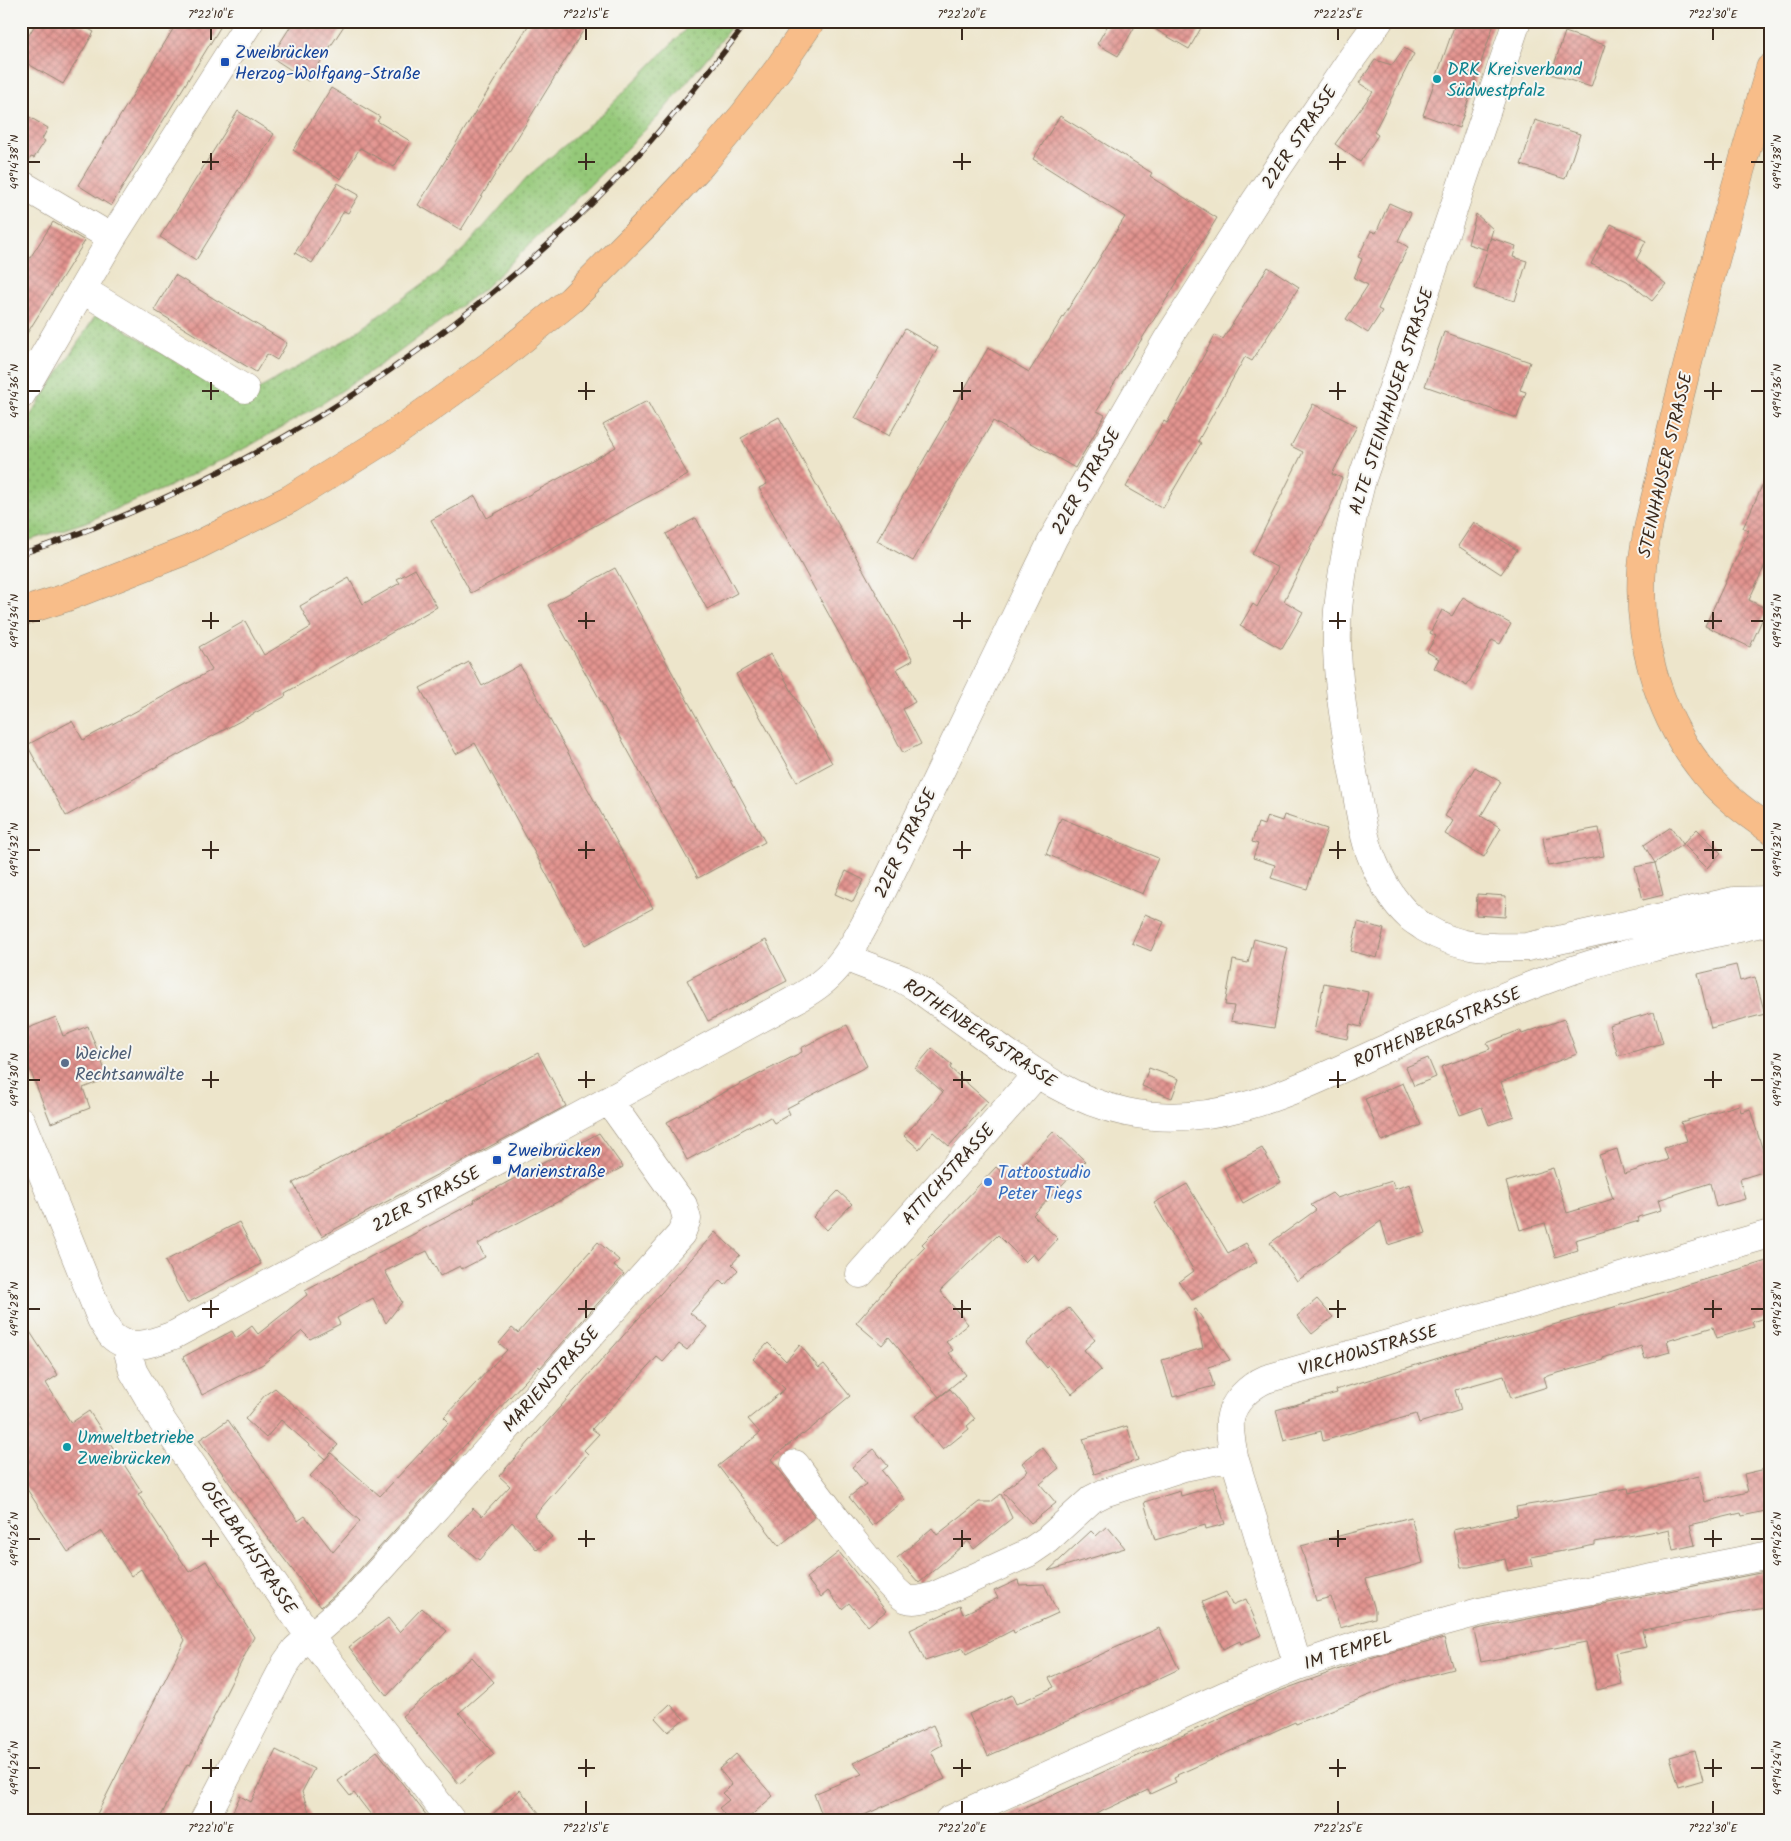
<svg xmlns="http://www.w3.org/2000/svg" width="1791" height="1841" font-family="Kalam,sans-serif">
  <defs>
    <pattern id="grass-dots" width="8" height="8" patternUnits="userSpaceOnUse" patternTransform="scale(1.25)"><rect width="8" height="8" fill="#95c979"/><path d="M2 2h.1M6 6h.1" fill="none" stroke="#7ba363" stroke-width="1.8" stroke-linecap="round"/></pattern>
    <pattern id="building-cross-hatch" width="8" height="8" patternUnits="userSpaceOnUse" patternTransform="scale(1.25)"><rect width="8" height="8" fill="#e39490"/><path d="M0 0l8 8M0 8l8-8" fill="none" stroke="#b97975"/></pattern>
  </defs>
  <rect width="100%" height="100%" fill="#f6f6f2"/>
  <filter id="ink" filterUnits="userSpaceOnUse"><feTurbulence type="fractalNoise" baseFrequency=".02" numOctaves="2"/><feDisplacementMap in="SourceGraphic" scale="10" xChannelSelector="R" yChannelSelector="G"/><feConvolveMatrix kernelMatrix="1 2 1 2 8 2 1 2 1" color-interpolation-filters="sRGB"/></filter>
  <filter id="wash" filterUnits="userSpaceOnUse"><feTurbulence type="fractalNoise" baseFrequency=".0096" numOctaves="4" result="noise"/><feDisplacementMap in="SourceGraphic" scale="20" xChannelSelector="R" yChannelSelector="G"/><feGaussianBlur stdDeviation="1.12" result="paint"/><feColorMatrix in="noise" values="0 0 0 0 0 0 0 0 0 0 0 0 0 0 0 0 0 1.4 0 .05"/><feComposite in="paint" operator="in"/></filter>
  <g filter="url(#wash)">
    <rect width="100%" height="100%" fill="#ede5cb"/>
    <path fill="url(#grass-dots)" stroke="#687a4c" d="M689 21H735L720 42 657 118 565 210 485 288 395 355 320 405 251 445 166 488 86 522 21 543V430L98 312 238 401 345 340 438 273 468 245 527 177 603 113 684 31Z"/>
    <g id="blocks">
      <path fill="url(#building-cross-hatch)" d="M37 21H74L94 32 63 84 21 60V49Z
        M178 21H224L111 206 78 185Z
        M294 21H347L308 81 271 57Z
        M531 21H589L461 230 418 205Z
        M1110 21H1138L1118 56 1097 44Z
        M1141 21H1205L1189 49Z
        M1456 21H1495L1459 128 1423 115Z
        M1565 32 1605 45 1591 87 1551 74Z
        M1404 48 1414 54 1374 132 1378 135 1360 162 1335 144 1373 92 1359 83 1375 60 1392 65Z
        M331 88 380 117 377 121 410 141 394 167 360 148 341 179 293 150Z
        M238 111 274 134 196 260 160 237Z
        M21 112 48 128 42 139 45 141 34 158 31 157 24 169 21 168Z
        M1060 116 1152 173 1150 176 1217 218 1097 411 1105 415 1075 468 993 421 913 561 877 541 988 348 1029 372 1125 217 1033 159Z
        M1535 120 1580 134 1565 179 1521 165Z
        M338 183 359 195 348 213 344 211 312 263 295 253Z
        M1389 203 1411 213 1398 241 1408 247 1378 309 1382 311 1368 333 1346 319 1368 285 1354 278 1362 259 1358 257 1371 231 1376 233Z
        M1476 214 1493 229 1487 250 1468 244Z
        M53 222 85 241 21 343V272Z
        M1611 224 1646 241 1636 260 1666 284 1652 301 1627 281 1591 264Z
        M1491 238 1516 246 1513 257 1527 261 1515 301 1475 289Z
        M1268 267 1299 287 1252 361 1245 357 1198 441 1201 443 1163 508 1126 487 1164 421 1167 423 1215 335 1223 339Z
        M175 275 287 343 277 360 267 354 256 372 154 310Z
        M905 329 938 348 889 436 855 418Z
        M1444 332 1530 362 1520 390 1526 392 1517 418 1425 386Z
        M647 401 688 475 471 593 431 520 475 496 487 518 616 447 603 425Z
        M1313 404 1357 426 1332 474 1342 478 1334 500 1284 601 1303 612 1282 649 1240 626 1253 604 1257 607 1278 568 1252 554 1303 452 1291 446Z
        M779 417 913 660 897 669 915 702 903 709 921 744 903 753 878 704 759 488 767 484 741 438Z
        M1770 468V554L1749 600 1767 609 1750 647 1705 626 1749 530 1743 528Z
        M696 518 737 593 707 609 666 534Z
        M1474 522 1517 550 1501 574 1458 546Z
        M615 568 765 842 698 878 548 605Z
        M415 569 437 607 285 693 286 696 66 816 27 745 72 721 83 740 212 670 199 647 245 621 264 655 311 627 300 606 349 578 363 604 400 583 397 579Z
        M1463 597 1511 624 1500 644 1492 640 1467 686 1434 668 1439 659 1427 652 1436 636 1430 633 1442 610 1452 616Z
        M771 654 832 763 797 782 736 674Z
        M469 662 482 686 520 665 653 908 585 945 475 743 456 754 420 688Z
        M1475 767 1501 782 1481 816 1501 828 1484 857 1445 834 1453 821 1445 816Z
        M1284 815 1327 829 1307 889 1271 878 1275 865 1253 858 1258 844 1252 842 1258 823 1264 825 1267 816 1282 821Z
        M1061 818 1158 858 1143 894 1046 854Z
        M1671 827 1683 844 1655 863 1644 845Z
        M1599 828 1604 856 1548 866 1543 838Z
        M1697 829 1721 853 1707 868 1683 844Z
        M1655 863 1663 895 1643 900 1635 867Z
        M846 871 864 880 853 902 835 894Z
        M1477 894 1506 896 1505 917 1476 915Z
        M1145 914 1164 922 1151 951 1132 943Z
        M1358 922 1384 929 1377 958 1351 951Z
        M1254 939 1288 948 1283 969 1284 970 1274 1028 1231 1021 1234 1006 1225 1005 1233 960 1248 963Z
        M766 940 787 981 708 1021 687 980Z
        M1736 965 1740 981 1755 977 1765 1014 1711 1028 1698 974Z
        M1324 983 1368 992 1361 1027 1350 1024 1347 1039 1314 1032Z
        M1654 1012 1663 1043 1618 1056 1609 1025Z
        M56 1017 63 1036 88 1026 108 1078 83 1088 90 1108 51 1123 21 1047V1031Z
        M1564 1019 1577 1054 1501 1082 1514 1116 1489 1125 1482 1107 1460 1115 1441 1067 1490 1049 1487 1043 1520 1030 1522 1034Z
        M847 1025 867 1066 787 1108 790 1114 774 1123 770 1117 760 1123 759 1121 687 1160 667 1122 802 1052 801 1048Z
        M932 1048 952 1065 950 1068 988 1102 949 1146 933 1132 919 1149 904 1136 943 1092 915 1068Z
        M538 1053 566 1106 322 1236 293 1183Z
        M1428 1058 1436 1077 1414 1086 1406 1067Z
        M1149 1068 1179 1079 1172 1098 1142 1086Z
        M1403 1083 1421 1125 1382 1141 1365 1099Z
        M1739 1105 1741 1112 1750 1109 1769 1170 1740 1179 1745 1199 1716 1207 1710 1183 1658 1200 1661 1210 1638 1217 1639 1221 1575 1240 1578 1250 1555 1257 1545 1223 1520 1230 1506 1182 1553 1168 1567 1213 1613 1199 1599 1155 1617 1149 1624 1174 1668 1160 1664 1148 1687 1141 1681 1122Z
        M1054 1131 1085 1161 1033 1215 1058 1239 1038 1260 1033 1254 1025 1262 998 1235 940 1291 968 1324 946 1342 953 1350 949 1353 966 1375 939 1397 889 1337 882 1345 856 1323 896 1277 925 1247 922 1244 945 1221 996 1167 1009 1179Z
        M599 1133 623 1167 478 1244 485 1257 462 1269 460 1266 440 1276 427 1251 385 1271 402 1302 386 1323 373 1298 337 1318 340 1324 310 1339 302 1331 263 1364 202 1395 183 1357 232 1331 236 1338 252 1326 258 1334 307 1295 305 1291 475 1202 474 1200Z
        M1262 1148 1281 1182 1243 1203 1224 1168Z
        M1392 1181 1395 1189 1410 1184 1426 1233 1388 1245 1381 1221 1297 1281 1270 1243 1316 1210 1311 1205 1332 1193 1337 1198Z
        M1187 1184 1228 1253 1246 1243 1257 1262 1192 1300 1179 1282 1194 1271 1154 1203Z
        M838 1191 852 1204 827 1230 813 1217Z
        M239 1222 261 1264 187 1303 165 1261Z
        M715 1232 740 1255 732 1264 738 1270 725 1285 720 1280 690 1313 707 1327 687 1350 679 1344 663 1362 657 1357 592 1429 599 1434 584 1450 588 1454 534 1516 552 1537 537 1550 512 1522 479 1560 449 1535 473 1508 482 1516 510 1486 499 1476Z
        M598 1242 619 1260 614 1266 624 1274 540 1368 539 1366 451 1460 455 1463 344 1587 321 1607 268 1538 199 1440 228 1420 298 1521 305 1516 333 1552 360 1521 310 1476 331 1453 380 1496 449 1422 444 1417 507 1350 499 1343 512 1328 518 1333Z
        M1770 1260V1316L1752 1322 1754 1327 1717 1338 1713 1327 1667 1341 1670 1352 1645 1359 1641 1346 1603 1358 1604 1360 1544 1377 1547 1387 1511 1398 1504 1376 1455 1390 1461 1410 1419 1423 1416 1414 1323 1441 1321 1431 1284 1441 1276 1410 1337 1393 1336 1390 1445 1356 1591 1314Z
        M1317 1299 1333 1317 1312 1334 1297 1316Z
        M1069 1308 1095 1340 1084 1350 1101 1370 1072 1394 1049 1366 1047 1368 1026 1343Z
        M1196 1309 1230 1360 1208 1367 1214 1386 1173 1397 1162 1360 1203 1348 1194 1310Z
        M21 1318 58 1375 46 1383 71 1423 89 1411 142 1492 138 1494 189 1572 206 1561 254 1637 190 1765 187 1764 159 1820H94L185 1640 141 1569 131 1576 102 1531 68 1552 21 1480Z
        M768 1343 786 1361 800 1345 819 1368 824 1364 850 1396 803 1435 802 1434 771 1459 815 1517 779 1546 718 1466 760 1433 748 1419 785 1389 753 1359Z
        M275 1388 338 1445 325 1459 281 1420 266 1438 245 1419 265 1395Z
        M950 1389 975 1419 967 1426 969 1429 943 1450 915 1416Z
        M1127 1426 1138 1460 1094 1474 1083 1439Z
        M1042 1447 1059 1468 1040 1484 1056 1503 1031 1523 1003 1492 1028 1471 1022 1463Z
        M874 1449 888 1466 882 1471 905 1500 872 1526 849 1497 866 1484 852 1467Z
        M1770 1468V1510L1742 1516 1741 1513 1690 1525 1695 1545 1673 1550 1669 1530 1656 1533V1531L1595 1542V1545L1531 1557 1533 1566 1508 1571 1505 1559 1469 1567H1461L1453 1530 1518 1516 1516 1507 1628 1488 1629 1493 1699 1476 1705 1502 1748 1492 1744 1474Z
        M1213 1487 1225 1524 1206 1529 1205 1525 1155 1540 1144 1502 1180 1491 1181 1496Z
        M1001 1494 1012 1518 974 1549 968 1541 919 1583 897 1558 932 1528 937 1535 979 1502H991Z
        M1411 1517 1423 1563 1366 1579 1375 1610V1618L1340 1628 1331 1597 1316 1601 1301 1546Z
        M1107 1526 1125 1548 1048 1571 1091 1531 1096 1536Z
        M839 1552 886 1611 868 1626 849 1603 842 1609 828 1591 821 1597 806 1578Z
        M1770 1571V1607L1642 1630 1646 1647 1615 1653 1622 1684 1597 1690 1586 1642 1481 1662 1474 1630 1477 1629Z
        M1018 1580 1019 1585 1044 1584 1058 1613 1014 1633 1013 1630 966 1654 963 1648 925 1661 910 1630 960 1606 963 1614 998 1598 994 1591Z
        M1226 1592 1232 1605 1246 1599 1262 1635 1241 1644 1240 1641 1223 1649 1202 1602Z
        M422 1608 447 1631 387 1696 349 1647 388 1618 399 1632Z
        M1159 1628 1179 1669 1094 1709 988 1756 969 1714 1012 1695 1016 1704 1054 1687 1049 1678Z
        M1444 1638 1453 1669 1403 1682 1296 1724 1295 1722 1177 1775 1178 1776 1174 1778 1176 1782 1150 1794 1148 1790 1083 1820H999L1277 1692 1370 1658Z
        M472 1657 494 1682 459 1713 494 1754 459 1784 402 1716Z
        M670 1704 684 1719 668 1732 655 1718Z
        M933 1725 942 1745 931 1751 945 1779 853 1820H824L814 1794 862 1774 853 1763Z
        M276 1750 314 1769 302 1792 312 1820H229L240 1796 251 1802Z
        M1695 1750 1703 1780 1679 1787 1670 1757Z
        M377 1751 408 1791 430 1820H375L354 1793 350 1796 338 1781Z
        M736 1754 773 1796 746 1820H729L719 1808 729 1800 722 1793 732 1785 719 1769Z
        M520 1790 545 1820H486Z"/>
    </g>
  </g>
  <g filter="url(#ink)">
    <use href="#blocks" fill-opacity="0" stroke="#948874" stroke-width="1"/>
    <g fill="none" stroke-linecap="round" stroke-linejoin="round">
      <g stroke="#948874" stroke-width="29">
        <path id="minor" d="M1517 21 1362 479C1351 522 1342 566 1338 610 1333 665 1345 728 1355 783 1359 806 1362 831 1370 853 1379 877 1391 900 1410 917 1414 921 1420 924 1425 928 1459 949 1489 948 1527 947L1734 901 1770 900
          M21 184 112 238
          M83 290 245 389
          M21 395 112 238 250 21
          M848 954 857 962 902 979 916 987C942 1006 967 1024 992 1042 1034 1073 1074 1101 1126 1112 1221 1132 1304 1085 1387 1048 1449 1020 1512 991 1576 969 1639 948 1705 936 1770 921
          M21 1121 101 1319C104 1324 108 1332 112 1336 130 1353 155 1342 174 1335L791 1002C806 994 821 985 832 973 852 952 864 925 878 900L1054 537 1167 340 1256 200 1352 58 1379 21
          M860 1274 1037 1074
          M126 1344 133 1371 162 1421 310 1637 451 1820
          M795 1464C810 1484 891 1595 907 1599 915 1602 926 1598 934 1596L1028 1553 1047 1540 1092 1499 1104 1493 1184 1467 1234 1457
          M1298 1666 1234 1457C1232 1445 1229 1432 1230 1420 1232 1402 1250 1386 1266 1379L1770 1234
          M204 1820 286 1663 296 1649 355 1598 681 1234 687 1219 683 1205 609 1101
          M949 1820 1226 1695 1298 1666 1365 1643 1479 1612 1770 1555"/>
      </g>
      <g stroke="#948874" stroke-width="29">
        <path id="major" d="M1770 68C1740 171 1710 274 1684 379 1676 411 1668 443 1661 475 1653 506 1645 536 1642 568 1637 636 1657 712 1699 766 1717 791 1744 812 1770 829
          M21 612 65 598 190 549 290 499 391 436 493 363 571 300 645 225 702 164 745 113 779 68 811 21"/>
      </g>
      <use href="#minor" stroke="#fff" stroke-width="28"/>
      <use href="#major" stroke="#f8bd89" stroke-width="28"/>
      <g stroke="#3b2a1e" stroke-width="5.5">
        <path id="rail" d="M21 554C210 491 375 396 525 265 555 239 584 212 612 183 661 132 705 77 748 21"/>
      </g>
      <use href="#rail" stroke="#f6f6f2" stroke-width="4" stroke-dasharray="11" stroke-linecap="butt"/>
    </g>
  </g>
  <path fill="none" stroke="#3b2a1e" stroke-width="2" d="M211 28V40M586 28V40M962 28V40M1338 28V40M1713 28V40M211 153V170M586 153V170M962 153V170M1338 153V170M1713 153V170M28 162H40M202 162H219M578 162H595M953 162H971M1329 162H1346M1704 162H1722M1751 162H1764M211 382V400M586 382V400M962 382V400M1338 382V400M1713 382V400M28 391H40M202 391H219M578 391H595M953 391H971M1329 391H1346M1704 391H1722M1751 391H1764M211 612V629M586 612V629M962 612V629M1338 612V629M1713 612V629M28 621H40M202 621H219M578 621H595M953 621H971M1329 621H1346M1704 621H1722M1751 621H1764M211 841V859M586 841V859M962 841V859M1338 841V859M1713 841V859M28 850H40M202 850H219M578 850H595M953 850H971M1329 850H1346M1704 850H1722M1751 850H1764M211 1071V1088M586 1071V1088M962 1071V1088M1338 1071V1088M1713 1071V1088M28 1080H40M202 1080H219M578 1080H595M953 1080H971M1329 1080H1346M1704 1080H1722M1751 1080H1764M211 1300V1318M586 1300V1318M962 1300V1318M1338 1300V1318M1713 1300V1318M28 1309H40M202 1309H219M578 1309H595M953 1309H971M1329 1309H1346M1704 1309H1722M1751 1309H1764M211 1530V1547M586 1530V1547M962 1530V1547M1338 1530V1547M1713 1530V1547M28 1539H40M202 1539H219M578 1539H595M953 1539H971M1329 1539H1346M1704 1539H1722M1751 1539H1764M211 1759V1777M586 1759V1777M962 1759V1777M1338 1759V1777M1713 1759V1777M28 1768H40M202 1768H219M578 1768H595M953 1768H971M1329 1768H1346M1704 1768H1722M1751 1768H1764M211 1801V1814M586 1801V1814M962 1801V1814M1338 1801V1814M1713 1801V1814"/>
  <g fill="#1a4fb4" stroke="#f6f6f2" stroke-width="2">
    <rect x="220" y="57" width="10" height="10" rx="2.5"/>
    <rect x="492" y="1155" width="10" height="10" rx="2.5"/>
  </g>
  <g fill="#0f9aa8" stroke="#f6f6f2" stroke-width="2">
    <circle cx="1437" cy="79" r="5"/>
    <circle cx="67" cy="1447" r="5"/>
  </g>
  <circle fill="#5c6f8a" stroke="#f6f6f2" stroke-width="2" cx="65" cy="1063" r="5"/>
  <circle fill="#3f7fe0" stroke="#f6f6f2" stroke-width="2" cx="988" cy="1182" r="5"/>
  <g text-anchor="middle" stroke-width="4" stroke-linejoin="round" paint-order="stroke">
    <g font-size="18" fill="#164399" stroke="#f6f6f2" text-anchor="start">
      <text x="235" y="58">Zweibrücken<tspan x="235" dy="21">Herzog-Wolfgang-Straße</tspan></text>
      <text x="507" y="1156">Zweibrücken<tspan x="507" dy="21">Marienstraße</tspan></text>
    </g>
    <g font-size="18" fill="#0d838f" stroke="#f6f6f2" text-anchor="start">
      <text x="1447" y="75">DRK Kreisverband<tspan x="1447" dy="21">Südwestpfalz</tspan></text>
      <text x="77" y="1443">Umweltbetriebe<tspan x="77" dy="21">Zweibrücken</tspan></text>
    </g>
    <g font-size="18" fill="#3b2a1e" stroke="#f6f6f2">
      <text transform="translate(1299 137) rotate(-56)" y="6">22ER STRASSE</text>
      <text transform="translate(1391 401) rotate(-72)" y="6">ALTE STEINHAUSER STRASSE</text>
      <text transform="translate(1665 465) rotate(-77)" y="6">STEINHAUSER STRASSE</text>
      <text transform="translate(1086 481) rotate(-60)" y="6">22ER STRASSE</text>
      <text transform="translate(905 843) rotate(-64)" y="6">22ER STRASSE</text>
      <text transform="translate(1437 1027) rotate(-23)" y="6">ROTHENBERGSTRASSE</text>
      <text transform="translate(980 1033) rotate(34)" y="6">ROTHENBERGSTRASSE</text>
      <text transform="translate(948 1174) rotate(-48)" y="6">ATTICHSTRASSE</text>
      <text transform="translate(426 1199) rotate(-28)" y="6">22ER STRASSE</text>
      <text transform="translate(1368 1350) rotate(-16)" y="6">VIRCHOWSTRASSE</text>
      <text transform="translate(551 1379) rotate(-48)" y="6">MARIENSTRASSE</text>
      <text transform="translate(249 1547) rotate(56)" y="6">OSELBACHSTRASSE</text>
      <text transform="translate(1348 1650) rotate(-18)" y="6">IM TEMPEL</text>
    </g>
    <g font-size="18" fill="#4e5e75" stroke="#f6f6f2" text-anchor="start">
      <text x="75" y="1059">Weichel<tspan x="75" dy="21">Rechtsanwälte</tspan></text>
    </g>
    <g font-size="18" fill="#366cbe" stroke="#f6f6f2" text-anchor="start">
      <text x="998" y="1178">Tattoostudio<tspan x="998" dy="21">Peter Tiegs</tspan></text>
    </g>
  </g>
  <rect width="1791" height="1841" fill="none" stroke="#f6f6f2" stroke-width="55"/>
  <rect x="28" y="28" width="1736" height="1786" fill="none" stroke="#3b2a1e" stroke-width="2"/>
  <g font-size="12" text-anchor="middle" fill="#3b2a1e">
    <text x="211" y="18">7°22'10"E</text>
    <text x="586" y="18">7°22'15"E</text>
    <text x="962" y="18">7°22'20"E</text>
    <text x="1338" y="18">7°22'25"E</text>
    <text x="1713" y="18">7°22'30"E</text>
    <text transform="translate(14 162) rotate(-90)" y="4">49°14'38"N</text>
    <text transform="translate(1777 162) rotate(-90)" y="4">49°14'38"N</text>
    <text transform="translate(14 391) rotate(-90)" y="4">49°14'36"N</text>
    <text transform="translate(1777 391) rotate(-90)" y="4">49°14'36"N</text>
    <text transform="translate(14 621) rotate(-90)" y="4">49°14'34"N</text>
    <text transform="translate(1777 621) rotate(-90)" y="4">49°14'34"N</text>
    <text transform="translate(14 850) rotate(-90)" y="4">49°14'32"N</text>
    <text transform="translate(1777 850) rotate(-90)" y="4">49°14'32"N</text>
    <text transform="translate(14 1080) rotate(-90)" y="4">49°14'30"N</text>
    <text transform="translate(1777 1080) rotate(-90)" y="4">49°14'30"N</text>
    <text transform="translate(14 1309) rotate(-90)" y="4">49°14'28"N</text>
    <text transform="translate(1777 1309) rotate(-90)" y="4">49°14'28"N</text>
    <text transform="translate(14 1539) rotate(-90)" y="4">49°14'26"N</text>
    <text transform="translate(1777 1539) rotate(-90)" y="4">49°14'26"N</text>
    <text transform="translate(14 1768) rotate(-90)" y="4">49°14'24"N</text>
    <text transform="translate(1777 1768) rotate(-90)" y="4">49°14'24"N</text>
    <text x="211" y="1832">7°22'10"E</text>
    <text x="586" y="1832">7°22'15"E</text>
    <text x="962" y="1832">7°22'20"E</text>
    <text x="1338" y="1832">7°22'25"E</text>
    <text x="1713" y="1832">7°22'30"E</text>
  </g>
</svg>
